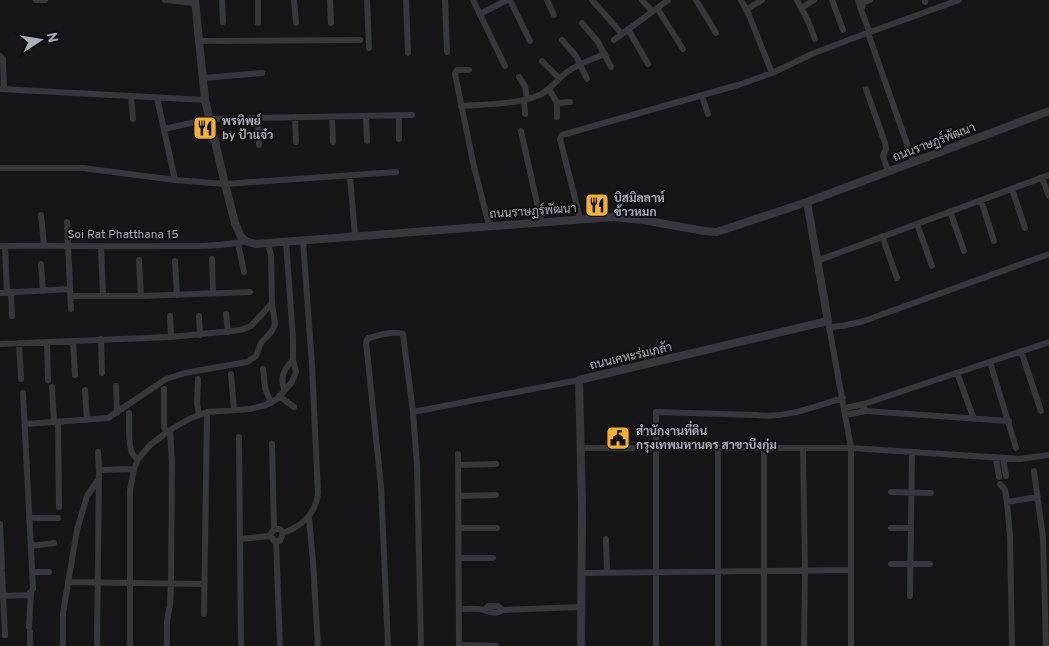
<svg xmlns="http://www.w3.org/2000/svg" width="1049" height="646" font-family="Overpass,Sarabun,sans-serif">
  <rect width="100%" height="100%" fill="#161618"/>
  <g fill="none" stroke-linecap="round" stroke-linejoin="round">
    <path stroke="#37383d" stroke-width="6" d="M36 0H45
      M165 0 195 3
      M222 0 223 22
      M258 0V23
      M294 0 296 23
      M330 0 331 23
      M367 0 369 48
      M406 0 408 53
      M445 0 447 52
      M473 0 505 66
      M510 0 530 41
      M547 0 554 15
      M592 0 622 34
      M642 0 652 11
      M696 0 716 33
      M741 0 749 15 772 73
      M797 0 808 21 815 39
      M832 0 843 30
      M858 0 861 10
      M925 0V2
      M657 8 683 49
      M801 8 814 0
      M746 10 762 0
      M480 14 507 0
      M582 23 598 42 611 67
      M628 29 648 64
      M868 33 913 161
      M870 33 861 10 864 2 870 0
      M562 40 576 56 587 79
      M614 40 668 0
      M198 41 360 40
      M0 56 3 59 4 89
      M542 61 559 78
      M469 70H457L455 74 474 167 489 225
      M519 77 525 86 527 99
      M203 78 262 73
      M0 89 205 100
      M549 89 557 103 570 102
      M866 89 885 143 886 149 883 156 888 171
      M131 96 133 119
      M702 96 708 114
      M157 98 175 180
      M524 100 525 114
      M557 103V117
      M461 106C485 104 514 105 537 96 549 92 557 79 567 72 578 64 592 59 605 54
      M366 116 367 141
      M399 116V139
      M295 117 296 142
      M332 117 333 142
      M258 118 259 145
      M164 129 209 119 412 115
      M521 131 541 221
      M0 168H83L175 180 225 184 396 172
      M350 176 355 236
      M1042 178 1049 196
      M1012 189 1025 228
      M981 200 994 241
      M950 211 964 251
      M41 215 44 245
      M580 218 560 139 562 135 738 85 772 73 812 54 851 39 959 0
      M67 222 71 309
      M917 224 932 266
      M882 236 897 278
      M238 243 244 272
      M0 246C55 245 110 247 165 246 192 246 219 247 246 241
      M5 246 7 293
      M101 247 103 295
      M212 259 213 293
      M139 260 141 296
      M175 261 177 295
      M817 261 1049 175
      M41 264 43 291
      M11 292 12 316
      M0 293 70 289
      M71 296H141L250 292
      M226 314 228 332
      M170 316 171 337
      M199 316 200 335
      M828 321 851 448V646
      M829 327 842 326 864 321 1049 254
      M101 339 102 373
      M73 341 75 375
      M47 342 48 380
      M19 343 21 379
      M0 344 171 337 241 330 251 326 272 303
      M1021 351 1041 411
      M990 362 1016 448
      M263 369 265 388 271 403
      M957 373 974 419
      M231 374 234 410
      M198 379 197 404 199 414
      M116 386 117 413
      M52 387 54 422
      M164 389V427L167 433
      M284 389C280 377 284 369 293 360
      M85 390 87 420
      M279 396 294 407
      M845 408 864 404
      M129 413C130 425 126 455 138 459
      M846 415 866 411
      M1009 421 866 411 863 407 864 404 1049 342
      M58 422 59 507
      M25 424 108 418 166 379 185 373 247 362 256 356 261 343 272 331 275 324 272 303 271 255 268 244
      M239 437 241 646
      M272 444 274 529 270 535 274 541H280L283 533 280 529H274
      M581 448H851L1020 459 1049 455
      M718 448V646
      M803 448 805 570 804 646
      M98 452 99 470
      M458 454 459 646
      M996 458 999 477
      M1003 458 1006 476
      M458 465 496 464
      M1034 471 1043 538 1046 646
      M1000 484 1005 490 1007 502 1010 536 1012 646
      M891 492 931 493
      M459 496 496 495
      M1007 502 1038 497
      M29 518H58
      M309 518 313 562 318 646
      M0 524 2 568
      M459 528H497
      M891 528H911
      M283 533C302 526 315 515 318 494L312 365 303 241
      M240 539 270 536
      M606 539 607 572
      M276 541 280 646
      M31 546 54 543
      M459 558H493
      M891 564H930
      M32 572H49
      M2 573 5 635
      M582 573 850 570
      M68 582 204 584
      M0 596 28 595 33 589 23 393
      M910 596 912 452
      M459 609C467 609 477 608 484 610 491 612 495 615 503 610L581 607
      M485 610 488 606H498L503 610
      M204 614 207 412
      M29 627 31 593
      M459 645 496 646
      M30 646V632
      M63 646V613L77 530 87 496 98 480
      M97 646 99 470 134 469
      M130 646V490L134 469 138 459 150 445 170 430 189 419 207 412 250 409 266 405 277 399 292 382 296 372 293 360V338L286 242
      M167 646V621L170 605 171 584 172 462 170 430
      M388 646 381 486 366 342 368 338C378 336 393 330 403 334L413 412
      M421 646 417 465 413 412 579 380
      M656 646V412L756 415C786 419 815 406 843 398
      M764 646V448"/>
    <path stroke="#37383d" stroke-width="8" d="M195 0 205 100 225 184 235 223 241 237 246 241 255 244 613 217 643 220 704 231 717 232 807 202 1049 111
      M581 646 582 505 579 380 828 321 807 202"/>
  </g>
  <defs>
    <g id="restaurant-square" transform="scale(1.25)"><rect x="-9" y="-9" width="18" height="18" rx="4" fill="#f2b134" stroke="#111113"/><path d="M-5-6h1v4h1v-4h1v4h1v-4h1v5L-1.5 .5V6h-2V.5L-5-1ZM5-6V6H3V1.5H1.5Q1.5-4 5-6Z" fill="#111"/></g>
    <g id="civic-square" transform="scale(1.25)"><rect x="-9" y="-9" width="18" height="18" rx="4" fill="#f2b134" stroke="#111113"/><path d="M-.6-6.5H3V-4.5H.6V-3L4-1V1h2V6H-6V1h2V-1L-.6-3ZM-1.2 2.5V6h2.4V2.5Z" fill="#111"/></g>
  </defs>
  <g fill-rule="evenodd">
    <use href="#restaurant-square" x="205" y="128"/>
    <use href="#restaurant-square" x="597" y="205"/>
    <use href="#civic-square" x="618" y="438"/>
  </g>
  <g text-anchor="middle" stroke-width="4" stroke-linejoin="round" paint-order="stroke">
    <g font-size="12" font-weight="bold" fill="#a8adb8" stroke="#111113" text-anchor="start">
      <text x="222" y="125">พรทิพย์<tspan x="222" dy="14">by ป้าแจ๋ว</tspan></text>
      <text x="614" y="202">บิสมิลลาห์<tspan x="614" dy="14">ข้าวหมก</tspan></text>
      <text x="636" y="435">สำนักงานที่ดิน<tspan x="636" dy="14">กรุงเทพมหานคร สาขาบึงกุ่ม</tspan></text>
    </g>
    <g font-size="12" fill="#a8adb8" stroke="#111113">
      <text transform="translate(934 142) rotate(-21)" y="4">ถนนราษฏร์พัฒนา</text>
      <text transform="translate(533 211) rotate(-4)" y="4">ถนนราษฏร์พัฒนา</text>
      <text x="123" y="238">Soi Rat Phatthana 15</text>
      <text transform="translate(631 356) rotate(-13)" y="4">ถนนเคหะร่มเกล้า</text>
    </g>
  </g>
  <g transform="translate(40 40) rotate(78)" stroke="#111113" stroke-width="4" paint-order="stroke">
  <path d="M0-4L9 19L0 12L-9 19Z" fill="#a8adb8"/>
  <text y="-8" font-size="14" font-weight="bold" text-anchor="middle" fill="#a8adb8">N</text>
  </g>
</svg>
